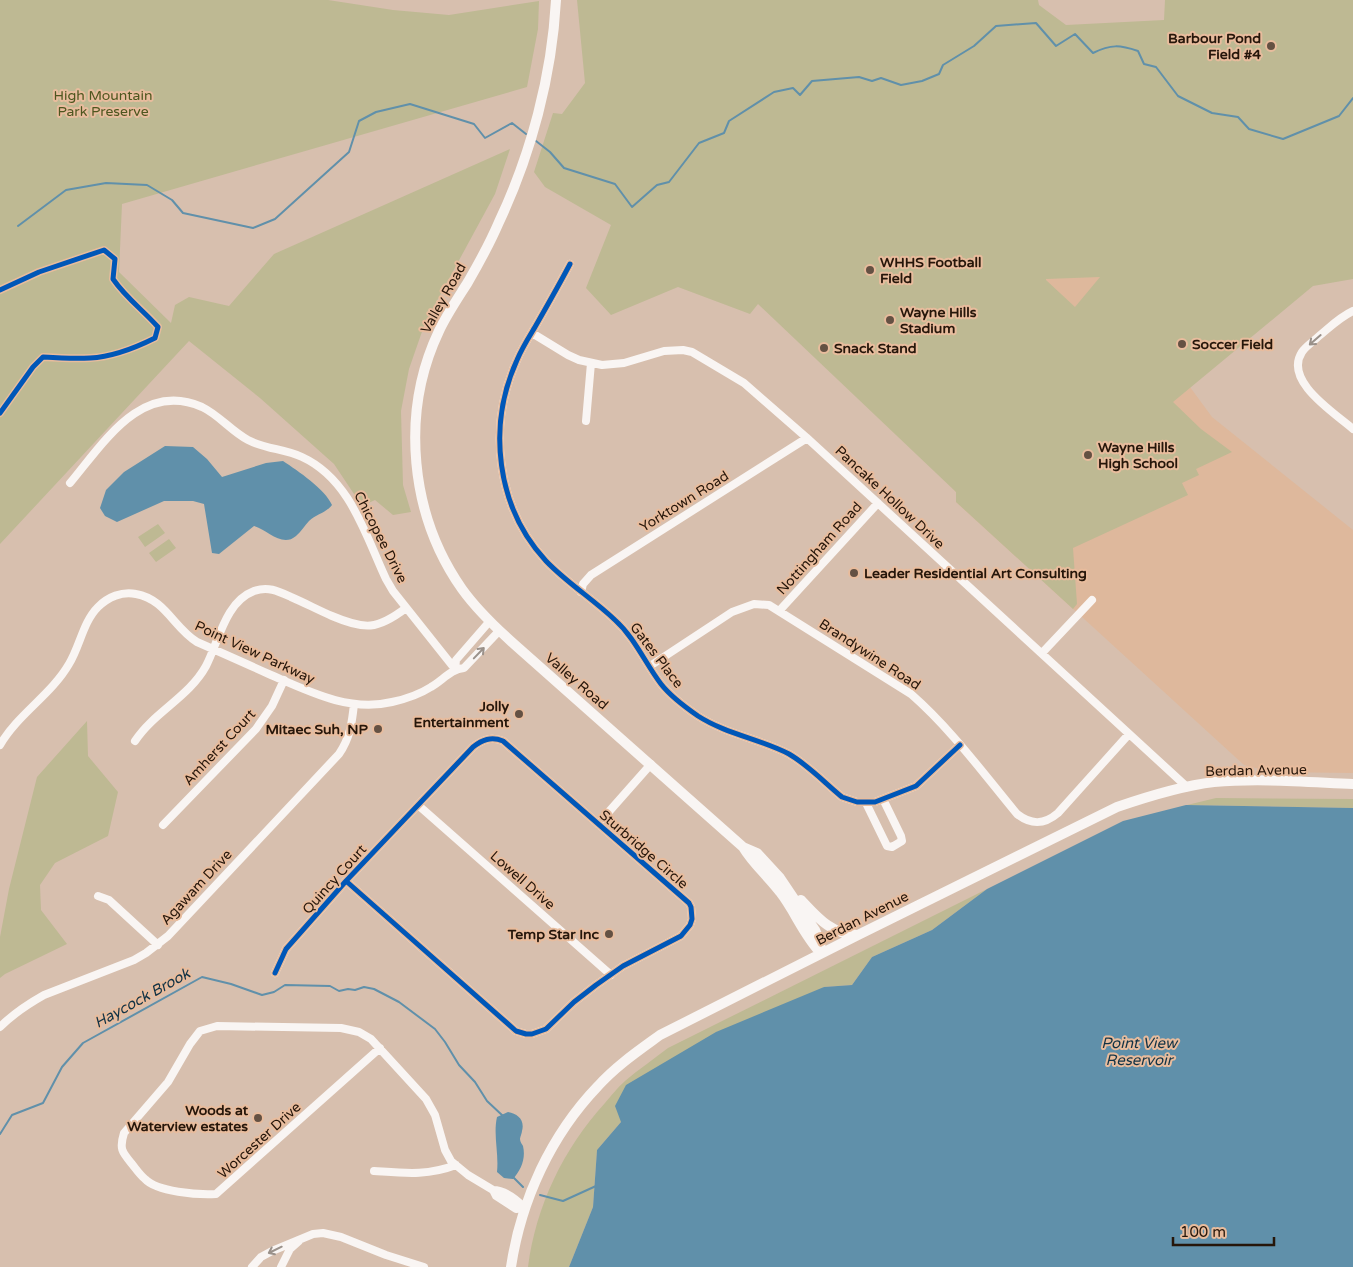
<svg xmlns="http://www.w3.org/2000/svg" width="1353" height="1267" font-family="'Varela Round',sans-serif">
  <rect width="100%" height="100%" fill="#d7bfae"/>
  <path fill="#deb89c" d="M744 235 1101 277 1240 345 1190 387 1212 417 1353 530V773L1272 772 1244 765 956 502V492Z"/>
  <path fill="#beb993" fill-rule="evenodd" d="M0 0H328L393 10 449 15 539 1 538 29 527 87 122 204 119 272 171 323 175 305 189 297 229 306 274 254 510 149 495 194 425 323 409 369 401 411 403 485 411 512 393 515 375 500 362 506 334 464 260 398 189 341 0 544Z
    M577 0H1038L1039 5 1066 25 1164 20 1165 0H1353V279L1313 286 1173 402 1201 429 1232 452 1196 469 1199 475 1182 483 1188 495 1073 548 1077 604 1073 609 956 502V492L758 304 750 314 678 287 611 315 586 288 611 225 545 187 534 172 553 113 562 114 585 83ZM1100 277 1075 307 1046 280V279Z
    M158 524 165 533 145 547 138 537Z
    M169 539 176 548 156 562 149 553Z
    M87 721 88 756 118 792 108 836 55 863 40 885 41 910 67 944 5 974 0 978V937L9 889 37 777Z
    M1216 798 1353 799V808L1187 805Z
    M987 889 932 930 872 957 852 985 824 987 621 1122 597 1150 593 1207 569 1267H528C536 1206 563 1149 605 1103 611 1096 618 1087 625 1081 639 1069 654 1059 668 1048Z"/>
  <path fill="#6090aa" d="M165 446 193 447 207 459 222 477 266 463 283 461C298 471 325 489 332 505 326 513 316 514 309 521 305 525 301 532 296 536 282 548 268 530 254 526L219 554 212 553 204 504 193 501H164L117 522 105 516 100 508 106 490 124 472Z
    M1186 805 1353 808V1267H569L593 1207 597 1150 621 1122 615 1106 626 1085 716 1032 824 987 852 985 872 957 932 930 987 889 1123 821Z
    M508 1112C518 1114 525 1120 522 1131 522 1133 520 1137 520 1139 520 1142 522 1144 523 1146 526 1159 521 1170 513 1179L504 1178 497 1172C499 1153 493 1135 497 1117Z"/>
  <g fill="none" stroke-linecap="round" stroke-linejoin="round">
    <path stroke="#6090aa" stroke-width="2" d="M536 141 550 152 564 168 615 184 632 207 657 185 669 182 699 143 724 133 729 121 774 92 793 88 800 95 812 81 859 77 872 81 881 78 901 85 922 81 939 74 943 65 974 46 996 26 1036 23 1056 46 1075 34 1093 53C1111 44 1120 45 1138 51L1144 64 1156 67 1178 96 1212 113 1238 117 1249 129 1283 139 1339 116 1353 98
      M18 226 66 190 106 183 147 185 172 200 183 213 253 228 275 219 349 152 359 121 376 112 410 104 474 124 485 138 512 123 526 134
      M0 1134 12 1115 43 1103 62 1067 83 1043 202 977 231 984 262 995 274 992 285 985 330 986 339 991 348 989 355 990 364 987 374 989 399 1002 435 1029 445 1042 459 1065 475 1082 487 1101 503 1116
      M513 1177 523 1187
      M540 1195 563 1201 596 1186"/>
    <path stroke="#f9f5f3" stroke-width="8" d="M570 264C559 285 547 306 535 327 529 337 522 348 517 360 487 426 496 507 546 561 567 583 593 599 615 620 635 638 645 663 661 684 671 697 685 707 698 716 726 734 760 739 789 754 808 765 825 783 842 797L857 802H875L916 786 960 745
      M1353 311C1340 317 1330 327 1319 336 1314 341 1306 346 1302 352 1283 381 1335 413 1353 429
      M532 333 568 355 579 360 602 365 624 363 664 351 683 350 692 352 744 383 807 438 1187 787
      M586 421 591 363
      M70 483C103 444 141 380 202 407 219 415 231 431 248 440 265 449 285 449 302 457 350 479 365 534 386 579L393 591 455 669
      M581 592 583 584 591 575 807 438
      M780 610 878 503
      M1042 653 1092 600
      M650 666 732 612 754 604 769 605 911 694C951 729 983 773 1017 814 1031 825 1044 825 1058 813L1129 734
      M455 669 456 660 489 622
      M135 741C154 712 189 697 206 666 219 641 225 602 254 591 268 586 278 591 291 597 305 603 318 610 332 616 365 630 377 630 406 608
      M0 745C18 714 51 695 69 664 80 646 83 622 98 607 108 597 122 591 136 594 165 599 174 628 197 642 222 653 247 664 271 675 310 692 349 712 392 702 406 699 420 694 431 687 443 680 451 669 464 668L499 631
      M866 803 887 846 892 847 902 841 901 836 883 799
      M418 805 611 975
      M598 824 651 764
      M163 825 256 729 272 706 284 680
      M98 896 109 900 158 945
      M275 973 286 949 346 881 473 747C482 740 491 736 503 741L689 903 691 907 692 919 690 925 681 936 623 966 596 985 574 1002 546 1029 532 1034H526L516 1031 346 881
      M0 1027C13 1014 28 1004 44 995L134 960 146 953 168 936 339 754C350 738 352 723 354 704
      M380 1048 216 1194C198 1195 157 1192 145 1179 140 1175 136 1169 132 1164 122 1152 119 1149 124 1133L168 1082 190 1044 200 1031 217 1026 341 1028 359 1032 371 1039 426 1099 435 1115 445 1150 451 1161 468 1175 493 1190
      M374 1171C404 1173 427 1176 456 1165
      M493 1190C504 1190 517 1200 525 1208L516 1209 496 1196Z
      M252 1267 261 1257 272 1251 313 1234 323 1233 341 1237 386 1255 424 1267
      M281 1267 290 1249 299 1241"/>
    <path stroke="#f9f5f3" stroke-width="10" d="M556 0C552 76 531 154 499 222 490 243 479 263 468 282 458 298 447 314 439 331 400 413 410 515 462 589 477 610 495 627 514 644L743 847 757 853 780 878 815 930 820 941 821 953
      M743 847C753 864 768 876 780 892 795 911 804 936 821 953
      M801 900C818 918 831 934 857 935
      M511 1267C521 1200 551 1135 598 1086 616 1066 638 1051 660 1035L858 935 1117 807C1149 796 1181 786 1214 782 1260 778 1307 782 1353 784"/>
    <g stroke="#e8bc9d" stroke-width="8">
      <path id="cycleway" d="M570 264C559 285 547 306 535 327 529 337 522 348 517 360 487 426 496 507 546 561 567 583 593 599 615 620 635 638 645 663 661 684 671 697 685 707 698 716 726 734 760 739 789 754 808 765 825 783 842 797L857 802H875L916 786 960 745
        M0 290 39 272 104 250 115 259 113 279C126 298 143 310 158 327L155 338C137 347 111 357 90 358 75 359 58 358 43 357L33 367 0 413
        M275 973 286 949 346 881 473 747C482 740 491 736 503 741L689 903 691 907 692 919 690 925 681 936 623 966 596 985 574 1002 546 1029 532 1034H526L516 1031 346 881"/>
    </g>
    <use href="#cycleway" stroke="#0057b8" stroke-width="5"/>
  </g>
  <defs><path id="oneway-shaft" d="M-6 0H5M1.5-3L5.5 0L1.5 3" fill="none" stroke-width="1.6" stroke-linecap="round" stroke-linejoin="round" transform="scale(1.25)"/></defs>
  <g stroke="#9a918a">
    <use href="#oneway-shaft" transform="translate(1315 340) rotate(139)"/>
    <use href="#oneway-shaft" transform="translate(479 653) rotate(-46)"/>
    <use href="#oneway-shaft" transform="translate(275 1250) rotate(154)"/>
  </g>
  <g fill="#645143" stroke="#e8bc9d" stroke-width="2">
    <circle cx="1271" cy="46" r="5"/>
    <circle cx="870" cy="270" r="5"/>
    <circle cx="890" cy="320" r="5"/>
    <circle cx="1182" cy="344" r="5"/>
    <circle cx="824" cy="348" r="5"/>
    <circle cx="1088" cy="455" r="5"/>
    <circle cx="854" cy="573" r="5"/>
    <circle cx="519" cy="714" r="5"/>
    <circle cx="378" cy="729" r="5"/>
    <circle cx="609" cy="934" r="5"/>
    <circle cx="258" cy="1118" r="5"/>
  </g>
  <g text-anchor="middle" stroke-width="4" stroke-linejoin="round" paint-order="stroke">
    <g font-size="14" font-weight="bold" fill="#26160a" stroke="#e8bc9d" text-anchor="start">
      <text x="1261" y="43" text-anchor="end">Barbour Pond<tspan x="1261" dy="16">Field #4</tspan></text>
      <text x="880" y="267">WHHS Football<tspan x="880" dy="16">Field</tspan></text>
      <text x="900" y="317">Wayne Hills<tspan x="900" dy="16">Stadium</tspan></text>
      <text x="1192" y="349">Soccer Field</text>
      <text x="834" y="353">Snack Stand</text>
      <text x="1098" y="452">Wayne Hills<tspan x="1098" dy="16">High School</tspan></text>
      <text x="864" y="578">Leader Residential Art Consulting</text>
      <text x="509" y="711" text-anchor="end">Jolly<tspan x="509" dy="16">Entertainment</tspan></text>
      <text x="368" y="734" text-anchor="end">Mitaec Suh, NP</text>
      <text x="599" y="939" text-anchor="end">Temp Star Inc</text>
      <text x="248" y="1115" text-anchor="end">Woods at<tspan x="248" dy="16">Waterview estates</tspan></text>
    </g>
    <g font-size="14" fill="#4d561f" stroke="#e8bc9d">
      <text x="103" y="100">High Mountain<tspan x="103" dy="16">Park Preserve</tspan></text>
    </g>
    <g font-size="14" fill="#26160a" stroke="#e8bc9d">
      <text transform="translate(443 298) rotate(-61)" y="5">Valley Road</text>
      <text transform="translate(890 497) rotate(43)" y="5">Pancake Hollow Drive</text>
      <text transform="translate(684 501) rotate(-32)" y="5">Yorktown Road</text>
      <text transform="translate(381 537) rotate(63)" y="5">Chicopee Drive</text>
      <text transform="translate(819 548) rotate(-48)" y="5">Nottingham Road</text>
      <text transform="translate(255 652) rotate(25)" y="5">Point View Parkway</text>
      <text transform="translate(870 654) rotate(33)" y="5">Brandywine Road</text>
      <text transform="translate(657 655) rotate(53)" y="5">Gates Place</text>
      <text transform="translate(577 681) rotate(41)" y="5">Valley Road</text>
      <text transform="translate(219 747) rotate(-47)" y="5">Amherst Court</text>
      <text transform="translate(1256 770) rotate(-1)" y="5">Berdan Avenue</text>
      <text transform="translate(644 849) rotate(41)" y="5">Sturbridge Circle</text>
      <text transform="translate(334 879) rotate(-48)" y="5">Quincy Court</text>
      <text transform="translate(523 880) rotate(41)" y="5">Lowell Drive</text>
      <text transform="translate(196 887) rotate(-47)" y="5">Agawam Drive</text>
      <text transform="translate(862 918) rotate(-27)" y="5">Berdan Avenue</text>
      <text transform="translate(259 1140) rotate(-42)" y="5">Worcester Drive</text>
    </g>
    <g font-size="15" font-style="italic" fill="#103245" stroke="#e8bc9d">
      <text transform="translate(142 998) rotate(-29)" y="5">Haycock Brook</text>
      <text x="1139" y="1048">Point View<tspan x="1139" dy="17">Reservoir</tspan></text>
    </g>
  </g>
  <path d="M1173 1237v8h101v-8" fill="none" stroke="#26160a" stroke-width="2.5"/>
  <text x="1180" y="1237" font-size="15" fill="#26160a" stroke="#e8bc9d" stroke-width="4" paint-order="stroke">100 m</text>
</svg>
